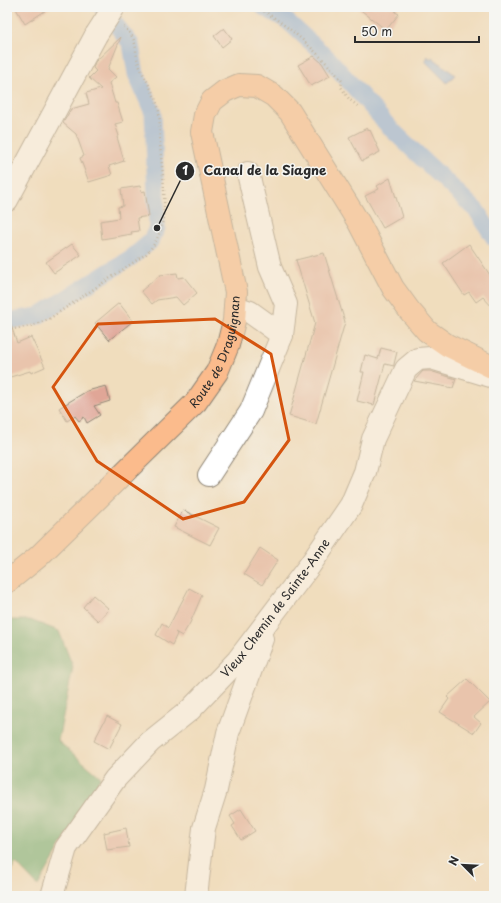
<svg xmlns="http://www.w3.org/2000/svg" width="501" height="903" font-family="'Playpen Sans',sans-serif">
  <rect width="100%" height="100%" fill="#f6f6f2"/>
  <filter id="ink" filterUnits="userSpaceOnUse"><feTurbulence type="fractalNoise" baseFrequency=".025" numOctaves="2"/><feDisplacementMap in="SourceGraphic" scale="8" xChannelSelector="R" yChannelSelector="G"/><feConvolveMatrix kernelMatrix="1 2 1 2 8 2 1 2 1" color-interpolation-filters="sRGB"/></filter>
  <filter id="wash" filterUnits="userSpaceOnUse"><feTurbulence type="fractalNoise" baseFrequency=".012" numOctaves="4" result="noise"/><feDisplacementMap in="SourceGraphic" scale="16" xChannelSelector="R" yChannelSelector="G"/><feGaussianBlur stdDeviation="0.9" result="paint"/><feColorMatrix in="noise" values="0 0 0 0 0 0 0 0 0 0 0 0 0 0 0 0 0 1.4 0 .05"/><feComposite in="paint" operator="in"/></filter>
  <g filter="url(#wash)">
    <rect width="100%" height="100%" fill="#f0ddbd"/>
    <path fill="#64ac72" stroke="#486c4e" d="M7 620H30L59 631 73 667 58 741 101 777 38 886 16 863 7 878Z"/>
    <path fill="#7bace6" stroke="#536c88" d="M428 56 430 59 432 57 455 75 447 83 425 61Z"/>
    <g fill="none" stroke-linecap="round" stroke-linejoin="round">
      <path stroke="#7bace6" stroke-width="17" d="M263 7 286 20 328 58 390 128 477 211 494 238
        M7 321 38 316 132 257 150 242 157 228 153 113 136 74 131 44 102 7"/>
    </g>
    <g id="blocks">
      <path fill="#e0a697" d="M15 7H51L25 24Z
        M357 7H399L395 12 399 14 386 30Z
        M224 28 232 39 222 47 214 36Z
        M121 37 108 69 116 77 109 83 115 103H117L123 122 115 124 119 136 117 137 124 161 109 166 112 175 89 182 80 158 84 156 76 134 63 123 71 109 89 104 86 93 101 89 89 78 96 71 93 68 95 62Z
        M314 56 322 63 330 76 311 86 298 65Z
        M367 128 369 131 370 130 380 152 362 161 349 137Z
        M390 178 402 217 383 228 365 196 379 189 377 186Z
        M140 186 141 192 145 191 149 216 137 218 139 231 131 232 132 234 102 239 100 221 119 218 118 207 123 206 121 189Z
        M72 244 81 255 54 273 46 262Z
        M469 244 494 281V309L483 297 476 302 469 292 464 295 443 263Z
        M324 253 345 322 316 424 289 416 315 323 296 260Z
        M177 273 178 278 184 277 197 293 183 305 176 297 157 300 152 304 141 291 160 275Z
        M119 303 133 321 109 340 95 323Z
        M7 319H9L17 343 31 337 45 367 31 373 30 371 7 378Z
        M381 348 397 352 394 364V366L385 364 374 405 357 401 364 372H361L365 355 378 359Z
        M423 371H430L456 379 453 388 414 381Z
        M106 386 110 401 94 406 100 415 87 423 84 417 79 421 75 416 67 421 59 408 87 391Z
        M183 510 219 528 210 545 174 527Z
        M260 548 278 560 262 585 244 574Z
        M189 588 202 595 190 623 182 636 175 632 177 634 172 645 156 635 162 623 168 628Z
        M93 595 109 609 98 621 83 607Z
        M467 679 490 702 474 717 481 723 474 733 440 712 449 699 447 697Z
        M107 716 122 724 109 749 94 741Z
        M241 809 255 831 241 840 232 826 235 824 230 816Z
        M126 828 129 847 107 850 104 833Z"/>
    </g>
  </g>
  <g filter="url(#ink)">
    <use href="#blocks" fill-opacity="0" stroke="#8e8474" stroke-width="1"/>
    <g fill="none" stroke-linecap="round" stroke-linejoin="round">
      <g stroke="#8e8474" stroke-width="24">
        <g id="minor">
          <path d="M248 173 270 267 286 304 282 335"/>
          <path d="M7 200 96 35"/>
          <path d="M209 475 251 411 282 335 250 312 235 307"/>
          <path id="s1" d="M52 896 66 848 115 779 150 742 190 710 238 660 310 565 351 505 365 472 373 439 406 369 418 359 431 358 494 377"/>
          <path d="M196 896 204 828 216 790 228 733 262 639"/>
        </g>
      </g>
      <g stroke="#8e8474" stroke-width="24">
        <g id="major">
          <path id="s2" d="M7 582 38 557 196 402 217 372 228 345 234 321 236 292 202 132 205 115 212 101 225 91 239 85 257 86 274 96 290 112 359 223 393 288 409 310 427 331 447 345 494 368"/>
        </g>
      </g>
      <path stroke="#8e8474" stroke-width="2.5" stroke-dasharray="1 3" stroke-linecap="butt" d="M257 7C290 26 318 52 342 81L341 87 349 99 360 108
        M7 330 31 326 49 319 146 254C174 227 162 179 160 143 159 131 161 119 158 107 154 92 145 79 139 65 133 48 140 42 124 27"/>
      <use href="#minor" stroke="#fff" stroke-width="22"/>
      <use href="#major" stroke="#fbbb8c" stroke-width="22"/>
      <g stroke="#8e8474" stroke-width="24" stroke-linecap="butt">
        <path id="minor-bridge" d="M96 35 114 7"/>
      </g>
      <use href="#minor-bridge" stroke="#fff" stroke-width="22"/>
    </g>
  </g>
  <path d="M0 0H501V903H0ZM215 319 271 354 289 440 244 502 183 519 97 461 53 387 98 324Z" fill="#f0ddbd" fill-opacity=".55" fill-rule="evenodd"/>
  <path fill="none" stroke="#d5540f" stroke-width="3" stroke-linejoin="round" d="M215 319 271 354 289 440 244 502 183 519 97 461 53 387 98 324Z"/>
  <g text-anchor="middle" stroke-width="3" stroke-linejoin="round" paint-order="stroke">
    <g font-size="12" fill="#2b2b2b" stroke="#f6f6f2">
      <text dy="4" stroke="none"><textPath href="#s2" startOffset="316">Route de Draguignan</textPath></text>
      <text dy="4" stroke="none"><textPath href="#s1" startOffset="370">Vieux Chemin de Sainte-Anne</textPath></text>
    </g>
  </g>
  <path fill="none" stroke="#2b2b2b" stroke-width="1.5" d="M157 228L185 171"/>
  <g fill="#2b2b2b" stroke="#f6f6f2" stroke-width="1.5">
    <circle cx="157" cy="228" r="4"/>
    <circle cx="185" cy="171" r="10"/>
  </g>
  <g font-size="12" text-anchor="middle" font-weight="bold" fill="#fff">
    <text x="185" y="175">1</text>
  </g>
  <g font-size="13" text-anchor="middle" font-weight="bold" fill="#2b2b2b" stroke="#f6f6f2" stroke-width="3" stroke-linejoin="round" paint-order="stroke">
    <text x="265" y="175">Canal de la Siagne</text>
  </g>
  <rect width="501" height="903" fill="none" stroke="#f6f6f2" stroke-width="24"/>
  <g transform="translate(463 865) rotate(294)" stroke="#f6f6f2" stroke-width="3" paint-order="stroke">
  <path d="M0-3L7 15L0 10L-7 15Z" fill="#2b2b2b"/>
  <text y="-6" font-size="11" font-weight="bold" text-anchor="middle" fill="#2b2b2b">N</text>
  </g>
  <path d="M355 36v6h124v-6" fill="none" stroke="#2b2b2b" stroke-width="2"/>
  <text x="361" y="36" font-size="12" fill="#2b2b2b" stroke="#f6f6f2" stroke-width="3" paint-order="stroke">50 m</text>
</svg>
